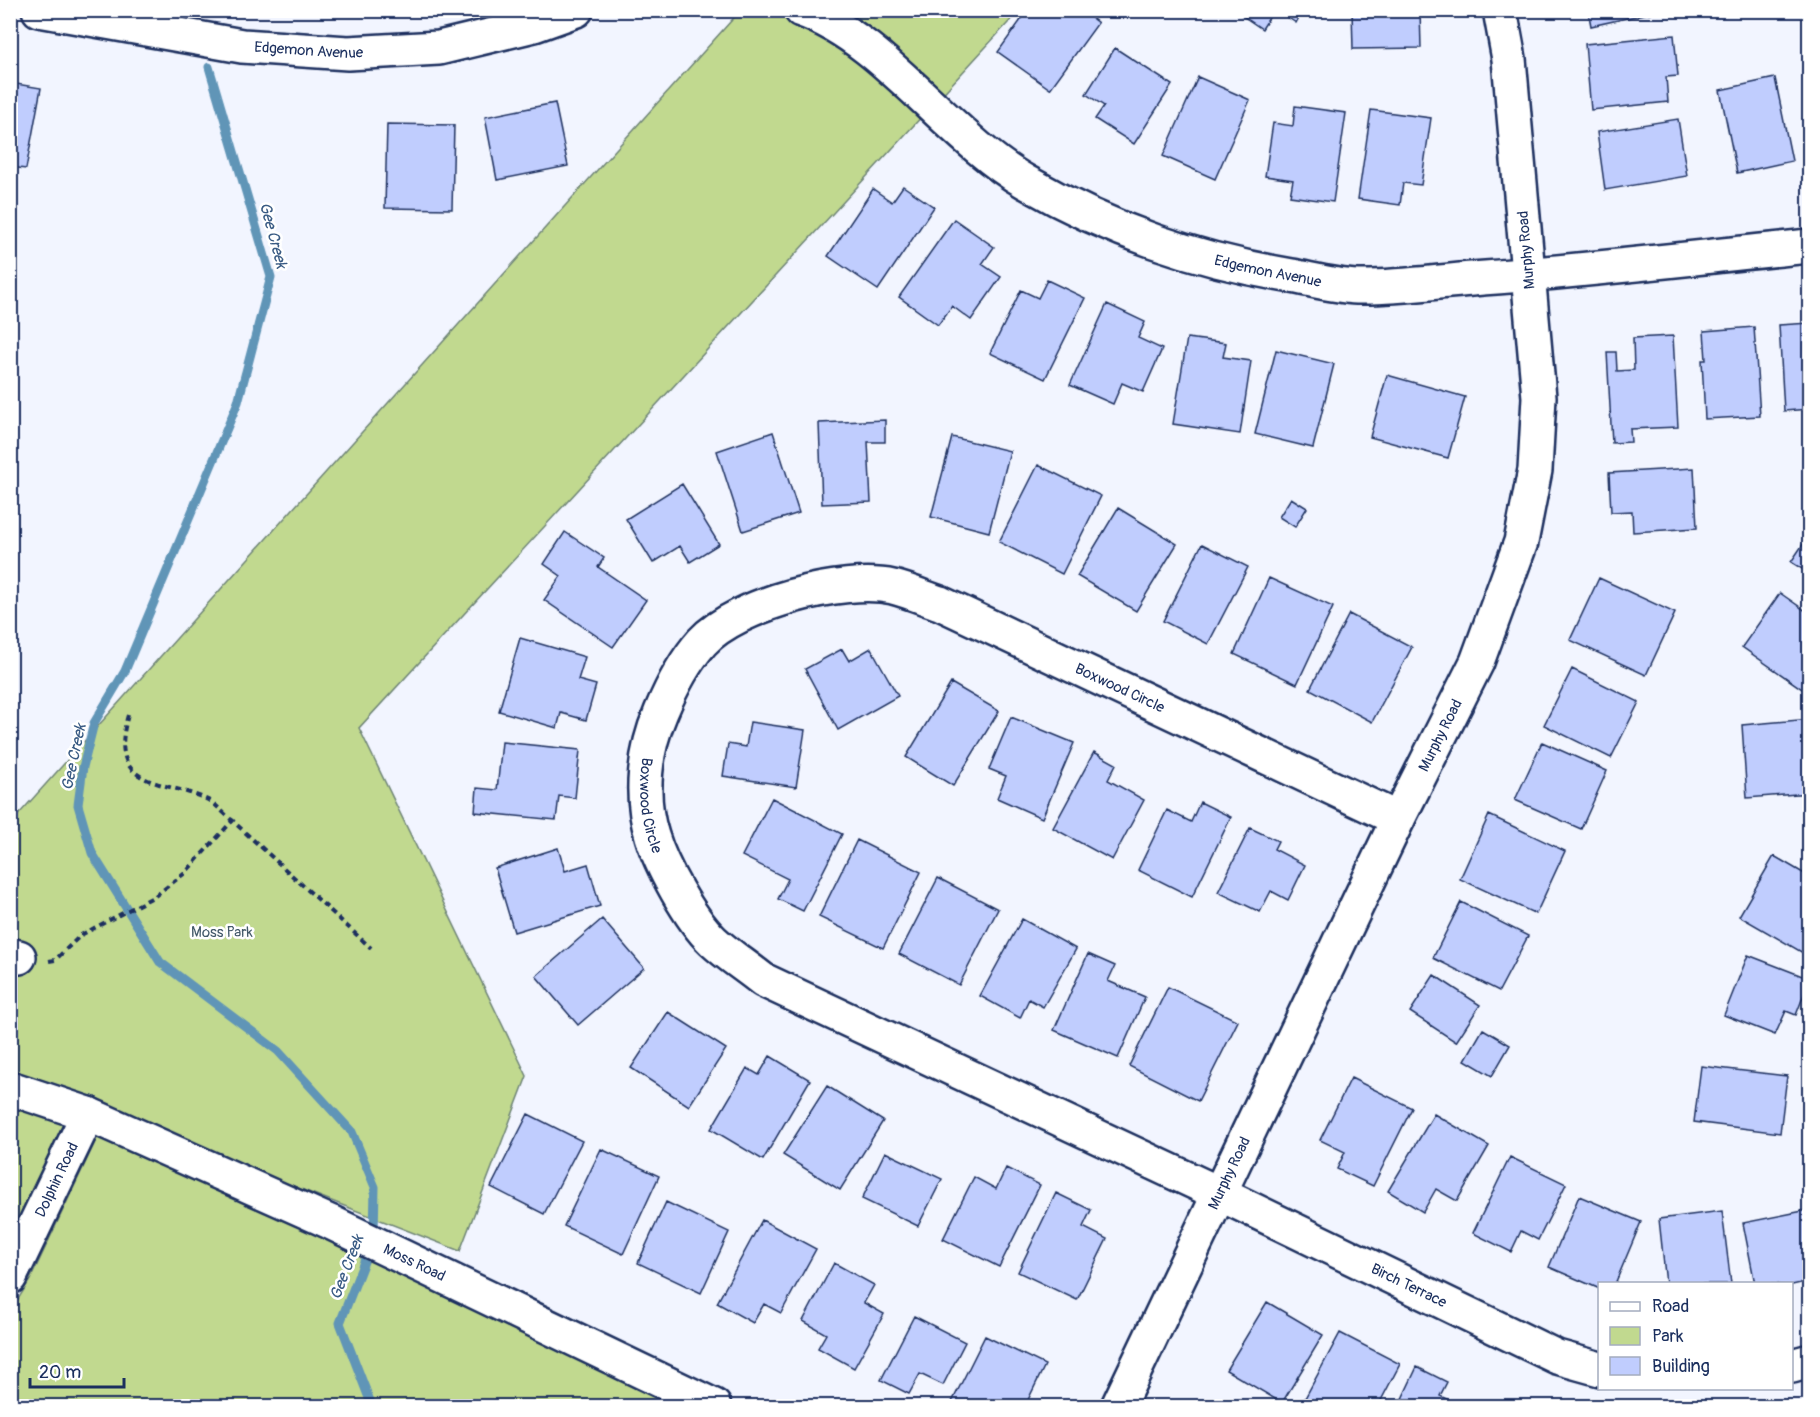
<svg xmlns="http://www.w3.org/2000/svg" width="1820" height="1417" font-family="Pangolin,sans-serif">
  <rect width="100%" height="100%" fill="#f2f5ff"/>
  <filter id="ink" filterUnits="userSpaceOnUse"><feTurbulence type="fractalNoise" baseFrequency=".0167" numOctaves="2"/><feDisplacementMap in="SourceGraphic" scale="12" xChannelSelector="R" yChannelSelector="G"/><feConvolveMatrix kernelMatrix="1 2 1 2 8 2 1 2 1" color-interpolation-filters="sRGB"/></filter>
  <g filter="url(#ink)">
    <path fill="#c1d98f" stroke="#6e8476" stroke-width="1.5" d="M740 11H1019L359 728 527 1076 460 1251 11 1076 10 824Z
      M16 1107 64 1123 11 1236 10 1113Z
      M98 1136 324 1237 677 1406H11L10 1312 30 1280Z"/>
    <g fill="none" stroke-linecap="round" stroke-linejoin="round">
      <path stroke="#6195b7" stroke-width="9" d="M214 11V10
        M209 67 271 277 238 402 125 671 94 723 83 767 78 805 92 853 160 962 278 1051 352 1132 375 1187 374 1236 340 1323 372 1406"/>
    </g>
    <path fill="#c0cdfe" stroke="#1b2f5e" stroke-width="1.5" d="M1028 10H1081L1098 23 1050 89 998 52Z
      M1234 10H1274L1262 29Z
      M1277 10H1303L1296 23Z
      M1352 10H1420L1421 48 1353 49Z
      M1588 10H1653L1654 12 1591 26Z
      M1674 35 1678 76 1666 77 1668 102 1591 110 1585 44Z
      M1115 48 1172 85 1134 144 1095 119 1104 106 1086 94Z
      M1198 77 1250 100 1215 179 1163 156Z
      M1775 78 1792 161 1737 173 1720 90Z
      M10 83 41 88 26 169 10 167Z
      M555 103 568 166 497 180 485 117Z
      M1295 106 1346 113 1333 202 1290 196 1293 180 1265 176 1273 123 1293 126Z
      M1371 110 1431 118 1421 185 1403 183 1400 205 1358 199Z
      M1678 119 1687 176 1605 190 1597 132Z
      M387 124 454 125 452 209 385 208Z
      M903 186 934 207 878 290 828 256 873 189 892 202Z
      M954 219 994 247 982 264 1001 277 971 320 952 306 938 325 899 297Z
      M1047 280 1085 298 1045 379 990 353 1021 290 1038 298Z
      M1107 304 1145 322 1138 338 1162 349 1143 392 1122 383 1113 404 1070 385Z
      M1810 323V409L1784 411 1779 325Z
      M1754 327 1760 416 1705 419 1702 360H1706L1704 331Z
      M1673 336 1678 427 1630 429 1631 442 1612 443 1607 352H1616L1617 371 1634 370 1633 338Z
      M1187 338 1226 343 1223 357 1251 361 1240 434 1173 424Z
      M1276 350 1334 364 1313 448 1255 434Z
      M1387 375 1465 397 1448 458 1370 437Z
      M885 420V442H868L871 502 822 504 819 423Z
      M773 432 799 513 743 531 717 451Z
      M952 437 1010 451 989 532 931 517Z
      M1038 465 1101 496 1062 574 999 542Z
      M1694 468 1697 528 1633 532 1632 511 1611 512 1609 473Z
      M682 484 719 544 690 562 680 546 653 563 626 519Z
      M1291 498 1307 508 1295 527 1279 517Z
      M1118 508 1177 544 1136 611 1077 576Z
      M565 532 604 558 598 567 646 600 613 647 544 600 561 576 544 564Z
      M1810 534V574L1791 562Z
      M1202 544 1248 567 1208 644 1163 621Z
      M1269 578 1333 607 1297 684 1234 654Z
      M1599 578 1675 613 1646 675 1570 640Z
      M1780 593 1810 614 1808 693 1742 647Z
      M1349 614 1412 647 1372 722 1310 689Z
      M520 638 585 657 578 680 596 685 586 720 561 713 557 728 499 711Z
      M871 648 898 696 838 730 805 669 842 649 849 661Z
      M1572 669 1639 702 1611 758 1544 725Z
      M951 683 999 711 953 786 906 757Z
      M1011 717 1074 743 1042 818 997 798 1006 776 989 769Z
      M1810 719V793L1747 798 1742 725Z
      M750 722 805 730 796 787 723 776 728 744 746 747Z
      M502 742 580 750 575 798 559 796 556 820 475 812 477 788 497 790Z
      M1542 742 1607 771 1581 829 1515 800Z
      M1094 752 1116 764 1108 780 1144 800 1112 860 1053 828Z
      M772 798 842 834 803 911 778 899 788 879 742 856Z
      M1200 802 1231 817 1192 897 1138 870 1167 810 1191 822Z
      M1489 815 1565 851 1536 914 1460 879Z
      M1250 828 1278 841 1274 849 1305 865 1288 900 1271 891 1260 912 1218 892Z
      M857 840 921 872 883 948 819 917Z
      M558 848 565 871 588 864 600 906 514 932 495 868Z
      M1774 856 1810 877V957L1739 916Z
      M938 878 998 909 959 985 899 954Z
      M1461 902 1528 936 1499 991 1433 958Z
      M602 919 644 968 578 1025 536 976Z
      M1022 919 1076 949 1043 1007 1029 999 1020 1018 980 996Z
      M1088 954 1115 966 1108 981 1145 997 1118 1058 1054 1030Z
      M1748 955 1810 979 1796 1015 1786 1011 1775 1035 1724 1015Z
      M1434 975 1480 1005 1456 1042 1410 1012Z
      M1168 987 1238 1021 1198 1101 1129 1066Z
      M668 1012 726 1049 689 1106 631 1068Z
      M1483 1029 1510 1045 1492 1076 1465 1060Z
      M770 1056 810 1080 763 1160 711 1129 747 1068 759 1075Z
      M1701 1066 1787 1076 1780 1133 1694 1122Z
      M1351 1078 1412 1108 1373 1186 1337 1169 1345 1152 1320 1140Z
      M827 1086 883 1121 840 1190 783 1155Z
      M528 1114 582 1141 544 1214 491 1187Z
      M1434 1114 1489 1146 1457 1201 1436 1189 1423 1212 1388 1191Z
      M601 1149 659 1176 623 1254 564 1226Z
      M885 1152 942 1179 918 1226 862 1199Z
      M1510 1157 1566 1184 1538 1240 1521 1231 1511 1252 1473 1233Z
      M1006 1168 1040 1185 999 1267 943 1239 974 1177 996 1189Z
      M1056 1193 1091 1210 1083 1227 1107 1239 1077 1300 1018 1272Z
      M1579 1196 1641 1222 1615 1284H1600V1289L1549 1267Z
      M666 1202 729 1232 701 1293 638 1263Z
      M1808 1210 1810 1281 1792 1285 1755 1284 1743 1223Z
      M1722 1211 1731 1284H1666L1659 1219Z
      M762 1220 816 1249 781 1313 764 1304 753 1323 717 1303Z
      M834 1263 874 1285 864 1303 884 1314 854 1368 818 1348 826 1334 803 1321Z
      M1267 1302 1323 1335 1282 1403 1226 1370Z
      M914 1316 965 1342 943 1385 920 1374 909 1394 881 1380Z
      M1340 1333 1400 1364 1378 1406H1311L1303 1402Z
      M985 1336 1045 1365 1025 1406H950Z
      M1417 1367 1447 1382 1440 1396 1462 1406H1410L1401 1401Z"/>
    <g fill="none" stroke-linecap="round" stroke-linejoin="round">
      <g stroke="#1b2f5e" stroke-width="38">
        <g id="minor">
          <path id="s1" d="M39 10 242 46 348 53 439 48 534 25 576 10"/>
          <path id="s2" d="M801 10C883 38 949 138 1026 182 1111 231 1196 260 1292 276 1313 280 1336 286 1357 287 1395 288 1434 282 1472 279 1585 271 1697 257 1810 246"/>
          <path id="s3" d="M1398 819 940 603C925 598 909 591 893 587 843 576 737 604 702 642 685 661 671 688 661 712 645 749 639 795 652 836 661 866 690 919 713 941 728 955 747 967 763 980L1220 1194 1557 1357 1600 1369"/>
          <path d="M10 955 19 957"/>
          <path id="s4" d="M10 1088 88 1114 330 1222 714 1406"/>
          <path id="s5" d="M10 1277 88 1114"/>
          <path d="M1792 1366 1810 1361"/>
          <path id="s6" d="M1118 1406 1398 819 1477 662 1521 542 1535 470 1539 397 1509 59 1500 10"/>
        </g>
      </g>
      <path stroke="#1b2f5e" stroke-width="4" stroke-dasharray="6 4.5" stroke-linecap="butt" d="M128 715C106 792 164 777 212 802L371 948
        M49 961 55 960 81 935 155 896 185 873 234 819"/>
      <use href="#minor" stroke="#fff" stroke-width="33"/>
    </g>
  </g>
  <g text-anchor="middle" stroke-width="5" stroke-linejoin="round" paint-order="stroke">
    <g font-size="15" fill="#1b2f5e" stroke="#fff">
      <text dy="5" stroke="none"><textPath href="#s1" startOffset="273">Edgemon Avenue</textPath></text>
      <text transform="translate(1526 250) rotate(-95)" y="5">Murphy Road</text>
      <text dy="5" stroke="none"><textPath href="#s2" startOffset="544">Edgemon Avenue</textPath></text>
      <text transform="translate(1120 688) rotate(25)" y="5">Boxwood Circle</text>
      <text dy="5" stroke="none"><textPath href="#s6" startOffset="744">Murphy Road</textPath></text>
      <text dy="5" stroke="none"><textPath href="#s3" startOffset="938">Boxwood Circle</textPath></text>
      <text dy="5" stroke="none"><textPath href="#s6" startOffset="258">Murphy Road</textPath></text>
      <text dy="5" stroke="none"><textPath href="#s5" startOffset="108">Dolphin Road</textPath></text>
      <text dy="5" stroke="none"><textPath href="#s4" startOffset="441">Moss Road</textPath></text>
      <text dy="5" stroke="none"><textPath href="#s3" startOffset="1869">Birch Terrace</textPath></text>
    </g>
    <g font-size="15" fill="#445a6a" stroke="#fff">
      <text x="222" y="937">Moss Park</text>
    </g>
    <g font-size="16" font-style="italic" fill="#385a83" stroke="#fff">
      <text transform="translate(274 235) rotate(75)" y="6">Gee Creek</text>
      <text transform="translate(73 757) rotate(-78)" y="6">Gee Creek</text>
      <text transform="translate(346 1267) rotate(-69)" y="6">Gee Creek</text>
    </g>
  </g>
  <rect width="1820" height="1417" fill="none" stroke="#fff" stroke-width="36"/>
  <rect x="18" y="18" width="1784" height="1381" fill="none" stroke="#1b2f5e" stroke-width="2" filter="url(#ink)"/>
  <rect x="1598" y="1282" width="195" height="108" fill="#ffffff" stroke="#a4acbf" stroke-width="1.5"/>
  <rect x="1610" y="1302" width="30" height="9" fill="#ffffff" stroke="#a4acbf" stroke-width="1.5"/>
  <text x="1652" y="1312" font-size="18" fill="#1b2f5e">Road</text>
  <rect x="1610" y="1327" width="30" height="18" fill="#c1d98f" stroke="#a4acbf" stroke-width="1.5"/>
  <text x="1652" y="1342" font-size="18" fill="#1b2f5e">Park</text>
  <rect x="1610" y="1357" width="30" height="18" fill="#c0cdfe" stroke="#a4acbf" stroke-width="1.5"/>
  <text x="1652" y="1372" font-size="18" fill="#1b2f5e">Building</text>
  <path d="M30 1378v9h94v-9" fill="none" stroke="#1b2f5e" stroke-width="3"/>
  <text x="39" y="1378" font-size="18" fill="#1b2f5e" stroke="#ffffff" stroke-width="4.5" paint-order="stroke">20 m</text>
</svg>
